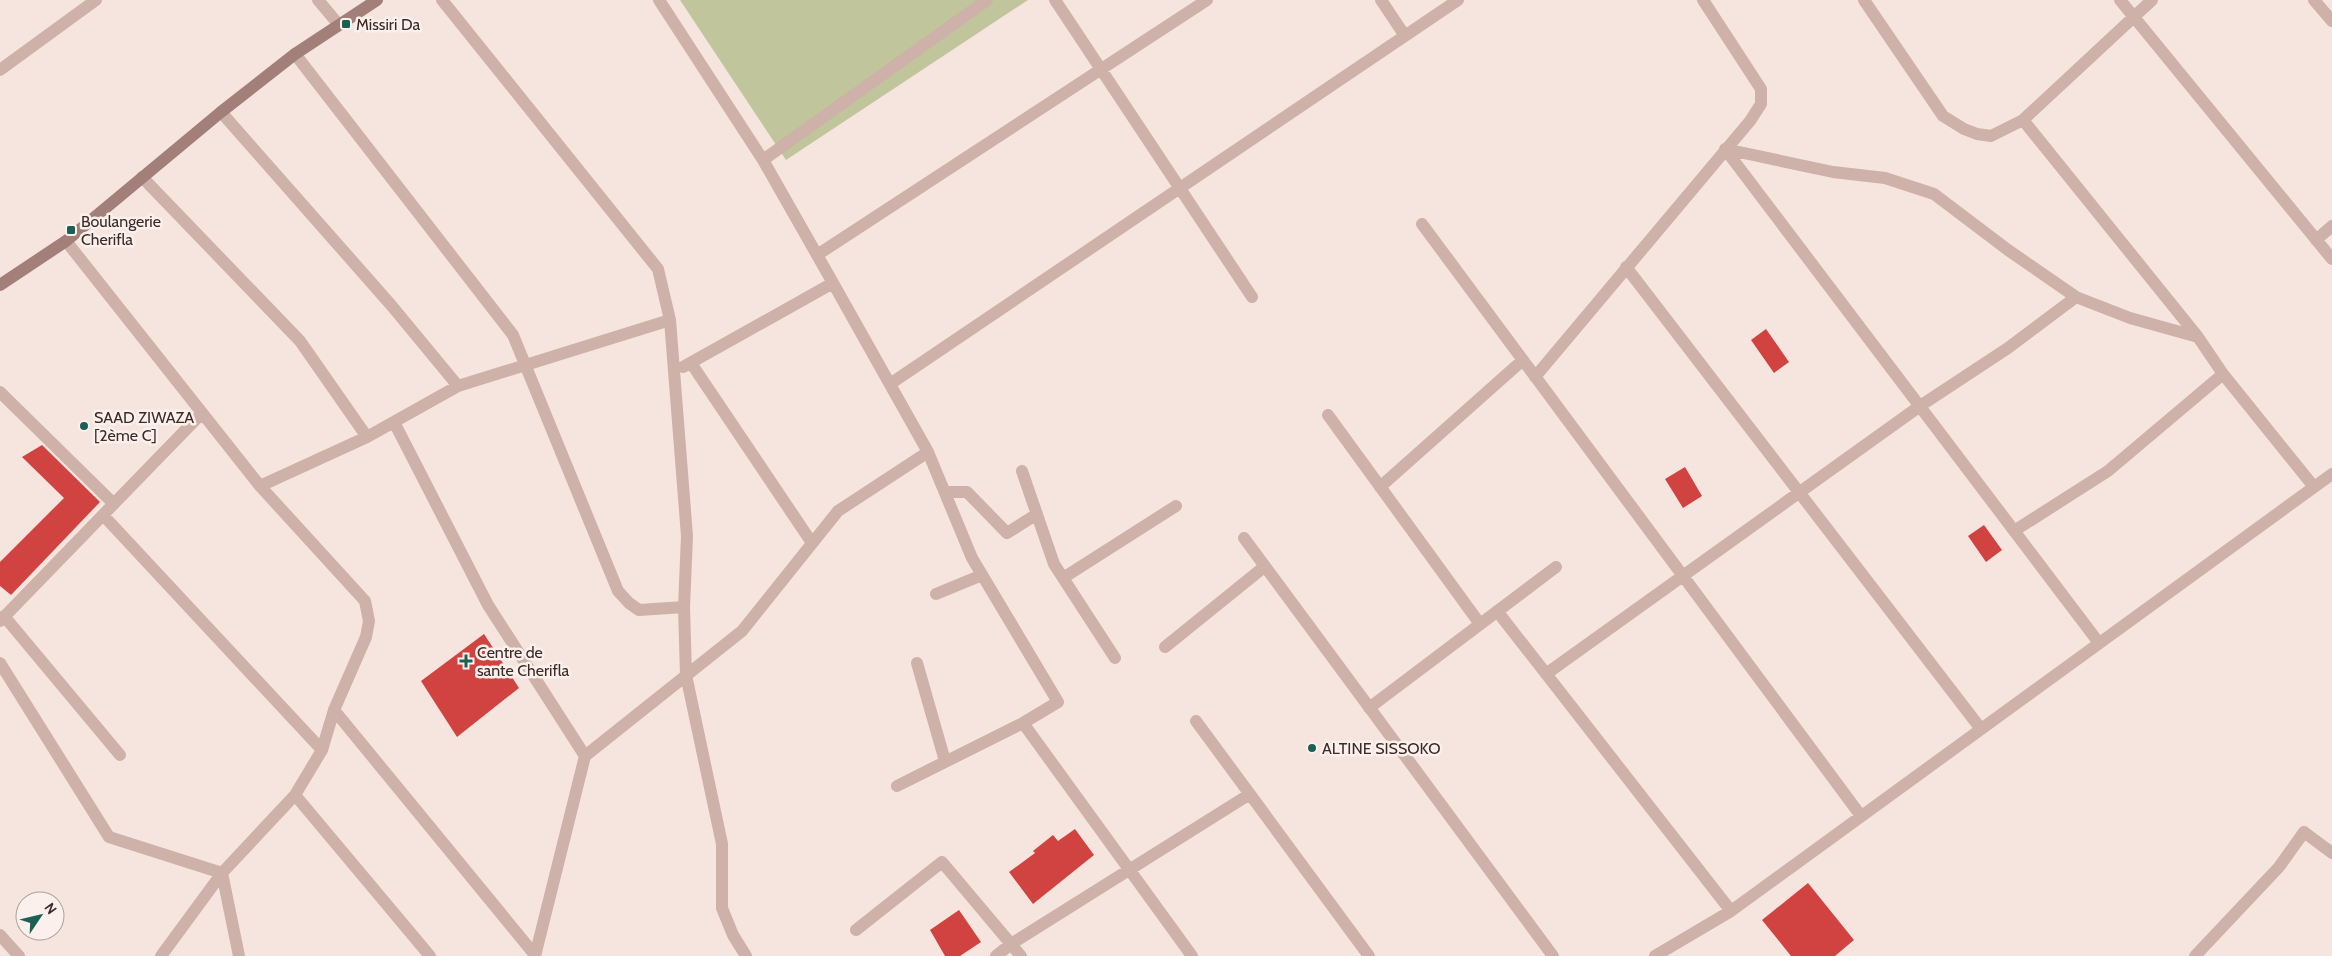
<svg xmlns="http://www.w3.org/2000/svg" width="2332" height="956" font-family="Cabin,sans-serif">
  <rect width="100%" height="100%" fill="#f5e5de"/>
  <path fill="#c1c59c" d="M680 0H1028L786 160Z"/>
  <path fill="#d04341" d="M1766 329 1789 362 1774 373 1751 340Z
    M42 445 100 502 11 595 0 586V562L64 498 22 457Z
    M1685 467 1702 496 1683 508 1665 479Z
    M1984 525 2002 550 1986 562 1968 536Z
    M484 634 519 688 457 737 421 681Z
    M1075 829 1094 855 1033 904 1009 872 1035 853 1033 851 1053 835 1058 841Z
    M1808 883 1854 940 1835 956H1791L1762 920Z
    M959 910 981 942 960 956H945L930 930Z"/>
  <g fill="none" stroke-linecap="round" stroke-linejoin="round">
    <path stroke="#ceb1a8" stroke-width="12" d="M318 0 339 25
      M659 0 763 160 833 283 928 452 972 558 1058 702 1023 723 897 786
      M1055 0 1252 297
      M1381 0 1405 36
      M1864 0 1943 116 1964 129 1977 134 1991 136 2023 120 2152 0
      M2120 0 2332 259
      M2314 0 2332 21
      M295 54 513 335 618 591 629 603 639 610 684 607
      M0 70 96 0
      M221 112 391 305 458 386
      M2023 120 2198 337 2223 374 2314 487
      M1725 149 2099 643
      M1725 149 1833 172 1885 178 1934 194 2008 250 2076 297 2130 318 2198 337
      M763 160 987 0
      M142 177 300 341 367 437
      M1422 224 1861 816
      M2316 240 2332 226
      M66 241 260 486 365 601 369 621 366 637 334 710 322 750 295 795 222 873 161 956
      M817 255 1207 0
      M1626 267 1981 729
      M670 320 687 536 684 607 686 675 722 844V908L733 935 746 956
      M691 363 812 543
      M683 367 833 283
      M1535 377 1750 121 1761 104V89L1703 0
      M890 384 1458 0
      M0 392 114 504
      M1328 415 1480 624
      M394 422 488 605 585 756
      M1022 471 1054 564 1115 658
      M260 486 367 437 458 386 670 320 658 269 442 0
      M1380 487 1523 360
      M945 492H967L1007 533 1037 514
      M103 515 322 750
      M2014 531 2108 471 2223 374
      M1244 538 1553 956
      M1063 578 1176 506
      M936 594 982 575
      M1497 611 1731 911
      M4 616 120 755
      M0 621 202 413
      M1165 647 1264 567
      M0 663 109 837 222 873 239 956
      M917 663 945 761
      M1546 674 1920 406 2008 348 2076 297
      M1369 708 1556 567
      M334 710 535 955
      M1196 721 1369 956
      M1023 723 1192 956
      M295 795 430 956
      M856 930 942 862 1021 956
      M0 935 19 956
      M535 956 585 756 742 631 838 511 928 452
      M996 956 1011 944 1250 794
      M1655 956 1731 911 2332 474
      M2195 956 2279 867 2304 832 2332 853"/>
    <path stroke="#a27f79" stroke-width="12" d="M0 285 66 241 221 112 295 54 377 0"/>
  </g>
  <g fill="#1a6055" stroke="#fbf0eb" stroke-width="2">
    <rect x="341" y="19" width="10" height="10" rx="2.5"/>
    <rect x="66" y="225" width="10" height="10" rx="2.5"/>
    <circle cx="84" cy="426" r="5"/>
    <path d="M463.5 653.5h5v5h5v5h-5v5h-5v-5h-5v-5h5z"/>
    <circle cx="1312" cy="748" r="5"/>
  </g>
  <g text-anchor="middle" stroke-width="5" stroke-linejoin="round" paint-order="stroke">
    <g font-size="16" fill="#3b2b29" stroke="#fbf0eb" text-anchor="start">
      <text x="356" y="30">Missiri Da</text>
      <text x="81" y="227">Boulangerie<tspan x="81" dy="18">Cherifla</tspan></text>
      <text x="94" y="423">SAAD ZIWAZA<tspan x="94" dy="18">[2ème C]</tspan></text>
      <text x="477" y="658">Centre de<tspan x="477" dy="18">sante Cherifla</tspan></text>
      <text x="1322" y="754">ALTINE SISSOKO</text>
    </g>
  </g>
  <g transform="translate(40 916) rotate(55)"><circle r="24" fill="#fbf0eb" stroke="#aea19d"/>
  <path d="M0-4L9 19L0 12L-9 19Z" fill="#1a6055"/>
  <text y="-8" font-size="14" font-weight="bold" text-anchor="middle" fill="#3b2b29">N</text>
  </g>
</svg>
